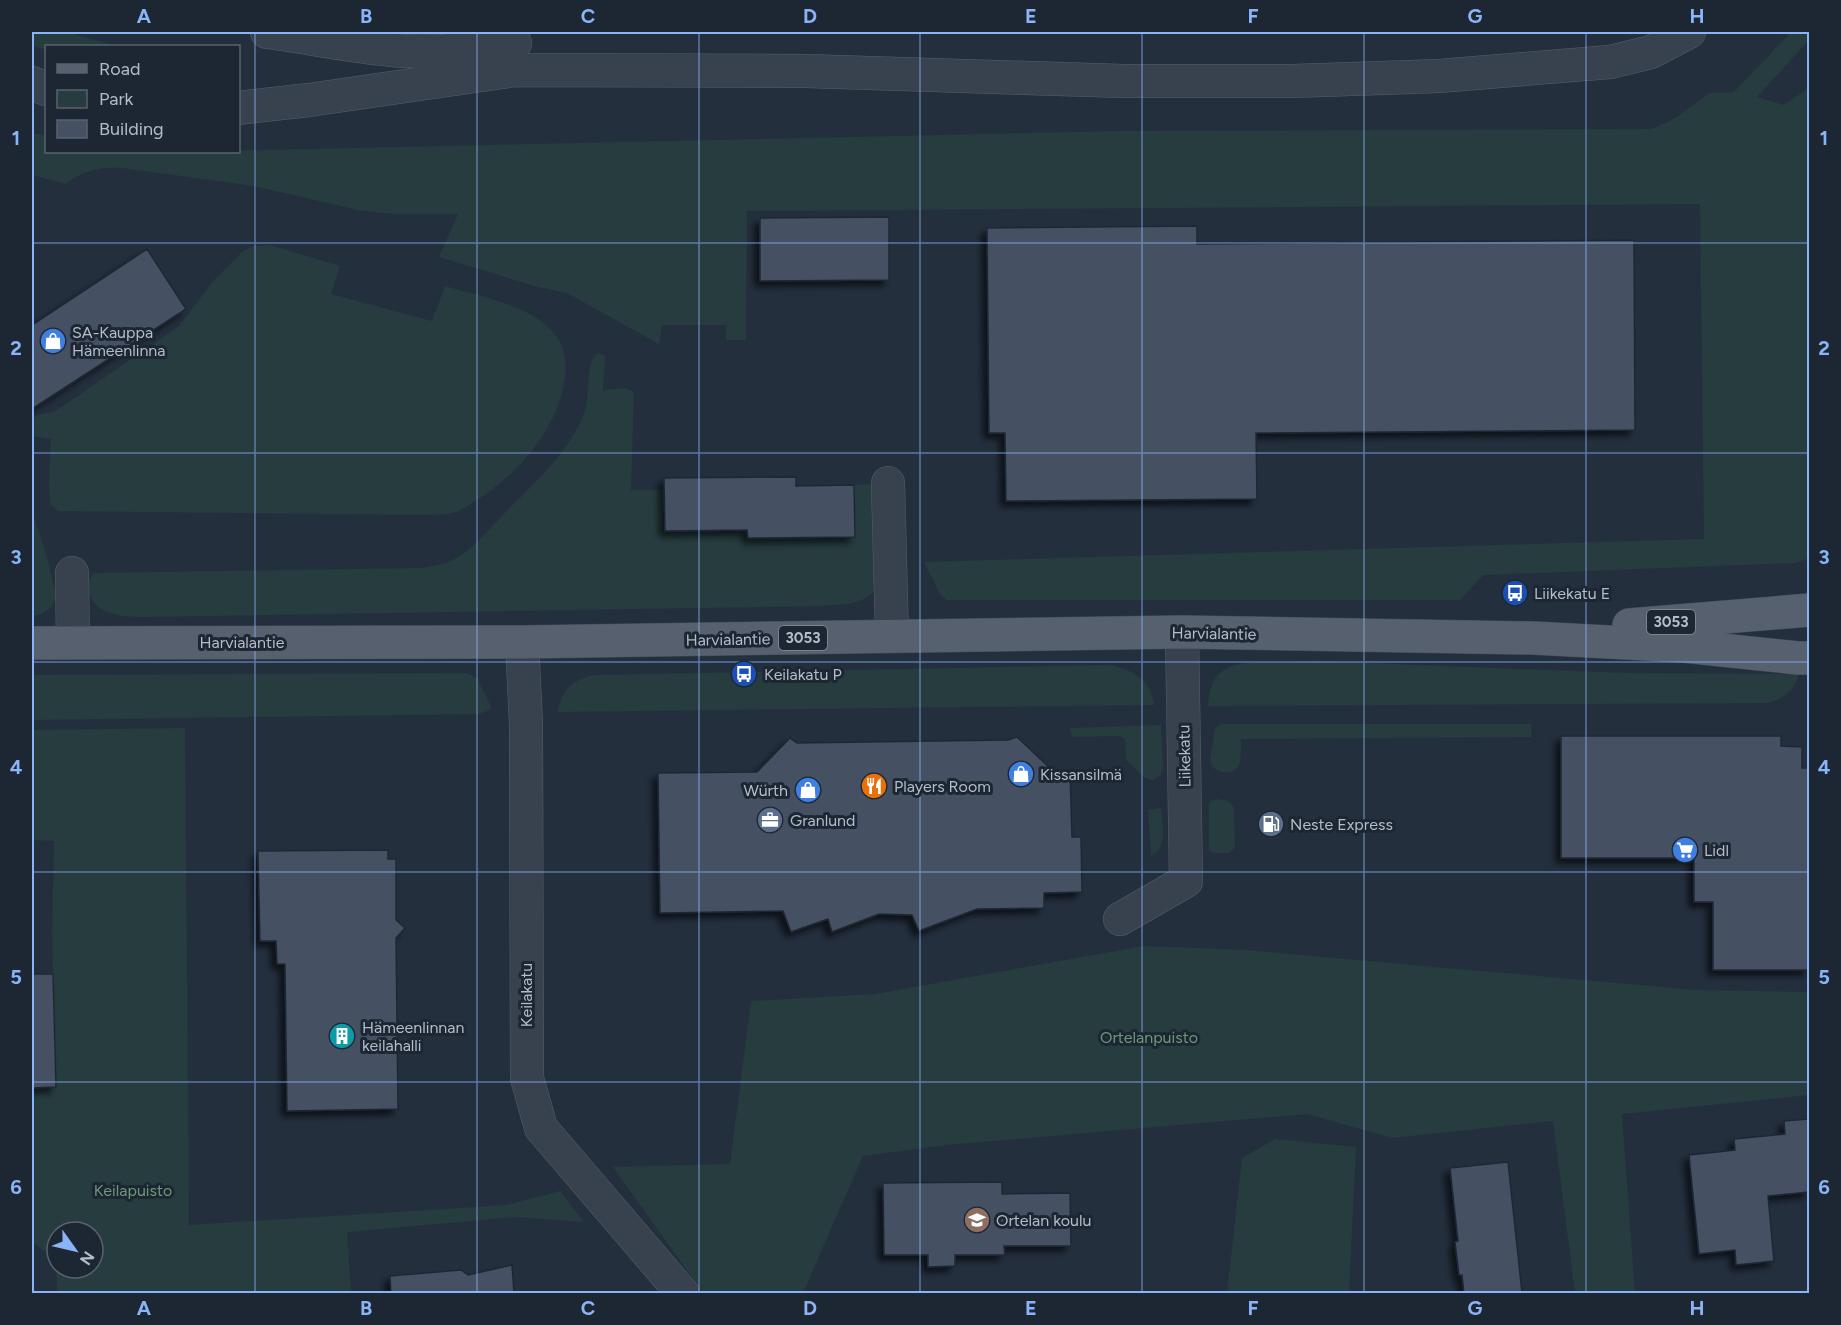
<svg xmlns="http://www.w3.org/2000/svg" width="1841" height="1325" font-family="Figtree,sans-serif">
  <defs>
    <filter id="shadow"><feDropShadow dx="-5.5" dy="5.5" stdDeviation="3" flood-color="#0009"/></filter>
  </defs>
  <rect width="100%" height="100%" fill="#242f3e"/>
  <path fill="#263c3f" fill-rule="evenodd" d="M32 32H67L115 46H46V50L32 45Z
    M1791 32H1809V40L1757 97 1784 105 1809 88V558L1796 563 1483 575 1460 600H946L940 594 924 562 1704 539 1700 204 747 211 746 340H726V325H662L659 344 567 293 538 287 439 257 458 214H392L358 210 254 186 122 168C100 167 84 170 66 184L32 175V133L46 136V152L127 153 1122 131 1652 129 1672 120 1710 93 1734 92Z
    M270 245 340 266 331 294 432 321 445 286C478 296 530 305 553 332 565 346 567 360 565 378 558 430 516 477 472 503 467 506 462 510 456 512 447 515 434 514 424 515L58 511 50 504 49 482 51 439 32 436V422L36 415 54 412 178 327 214 280 242 252 254 246Z
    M598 353 605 356 603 390 625 388 634 392 631 490H664L665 531 747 530 748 538 854 537V485L876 484V589C861 607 841 604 819 606L145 617C119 617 86 615 89 580L94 573 421 568C432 566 445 565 456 558 473 549 486 532 500 518 529 488 572 451 585 410 590 395 585 362 598 353Z
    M32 512 46 553 56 595C54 608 44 615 32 616Z
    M1316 661 1626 673 1799 674C1795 690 1782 701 1766 703L1208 706C1210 665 1233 663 1268 662 1284 662 1300 662 1316 661Z
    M1109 665C1132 669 1151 680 1154 705L558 712C560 690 575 678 595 675Z
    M467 673 477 678 491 707 487 711 479 714 32 720V675Z
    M1221 724H1531V737L1241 739C1240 747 1243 761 1237 768 1230 777 1212 772 1210 761L1215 728Z
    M1161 725 1163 770 1160 776 1152 780 1145 778 1126 760 1125 739 1120 736 1072 737 1070 728Z
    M185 728 189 1225 507 1205 560 1191 584 1222 517 1217 347 1232 351 1294 57 1293 56 1259 32 1242V1088L56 1087 52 934 54 841 32 840V730ZM57 1232H93V1268H57Z
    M1218 799 1229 801 1234 808 1235 847 1230 853H1214L1209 850V804L1211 801Z
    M1161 808C1162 824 1169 847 1151 856L1148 810Z
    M1144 946 1246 950 1696 990 1809 992V1095L1622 1114 1635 1293H1575L1553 1121 1392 1138 1307 1114 947 1145 863 1156 803 1293H703L613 1167 730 1164 751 1001 875 994Z
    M1275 1139 1356 1147 1349 1293H1227L1242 1158Z"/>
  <path fill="#455162" stroke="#1f2835" stroke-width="1.5" filter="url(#shadow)" d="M889 217V280L760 281V218Z
    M1197 226V244L1634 240 1635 430 1256 433 1257 499 1006 501 1005 433H989L987 228Z
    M147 249 186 309 32 409V325Z
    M796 477V486L854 485 855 537 748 538 747 530 665 531 664 478Z
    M1561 736H1781V746L1802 747V768H1809V970H1713V902H1694V858H1561Z
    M1017 737 1053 771 1070 770 1072 837H1081L1082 892 1044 893V908L977 909 919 931 912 915 879 914 832 932 828 919 791 932 783 911 660 913 658 773 757 772 790 738 797 743 1008 740Z
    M388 850V859H396V920L405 928 396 938 398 1109 287 1111 285 964H277L276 941H260L258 851Z
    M32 974H53L56 1087 32 1088Z
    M1809 1119V1192L1768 1196 1774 1261 1736 1265 1735 1250 1699 1254 1689 1155 1735 1150 1734 1139 1785 1134 1784 1121Z
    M1508 1162 1522 1293H1464L1462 1275H1459L1455 1242 1458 1241 1450 1168Z
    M1002 1182V1194L1070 1193 1071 1246H1004L1005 1255H955V1266L928 1267V1255H884L883 1183Z
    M512 1265 514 1293H391L390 1276 461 1270 468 1275Z"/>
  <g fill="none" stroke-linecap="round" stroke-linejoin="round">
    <g stroke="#565f6c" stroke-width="34">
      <path id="minor" d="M267 32C313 38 358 48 404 51 442 53 478 49 515 43
        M32 83 46 89
        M238 108 309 100 515 70 806 71 1123 81H1293L1439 76 1610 62 1651 52 1689 32
        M888 483 892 636
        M72 573 73 643
        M522 642 526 724 527 1078 541 1128 683 1294
        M1120 919 1186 881 1182 632"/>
    </g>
    <g stroke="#414a57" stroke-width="34">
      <path id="major" d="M1629 625 1810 610
        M32 643 522 642 1182 632 1533 638 1684 646 1798 658H1810"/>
    </g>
    <use href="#minor" stroke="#38414e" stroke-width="33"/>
    <use href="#major" stroke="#56606e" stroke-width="33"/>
  </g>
  <path fill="none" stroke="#8ab4f8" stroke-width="1.5" stroke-opacity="0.55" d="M255 32V1294M477 32V1294M699 32V1294M920 32V1294M1142 32V1294M1364 32V1294M1586 32V1294M32 243H1810M32 453H1810M32 662H1810M32 872H1810M32 1082H1810"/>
  <defs>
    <g id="shop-disc" transform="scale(1.35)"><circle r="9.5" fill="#3f7fe0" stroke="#1d2633"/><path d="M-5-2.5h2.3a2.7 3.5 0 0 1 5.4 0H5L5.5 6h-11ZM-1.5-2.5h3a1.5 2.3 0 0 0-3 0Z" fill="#fff"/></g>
    <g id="bus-disc" transform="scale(1.35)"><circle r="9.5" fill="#1a4fb4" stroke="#1d2633"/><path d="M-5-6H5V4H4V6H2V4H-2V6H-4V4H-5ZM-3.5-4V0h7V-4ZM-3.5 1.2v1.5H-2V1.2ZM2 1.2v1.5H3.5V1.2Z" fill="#fff"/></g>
    <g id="restaurant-disc" transform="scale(1.35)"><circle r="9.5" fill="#e8710a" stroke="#1d2633"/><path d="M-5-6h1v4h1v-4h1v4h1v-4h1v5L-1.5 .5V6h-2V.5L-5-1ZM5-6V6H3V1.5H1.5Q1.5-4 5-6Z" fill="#fff"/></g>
    <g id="office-disc" transform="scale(1.35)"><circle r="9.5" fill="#5c6f8a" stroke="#1d2633"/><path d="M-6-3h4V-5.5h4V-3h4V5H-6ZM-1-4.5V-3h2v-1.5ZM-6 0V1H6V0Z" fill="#fff"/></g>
    <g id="fuel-disc" transform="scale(1.35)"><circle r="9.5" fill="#5c6f8a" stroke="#1d2633"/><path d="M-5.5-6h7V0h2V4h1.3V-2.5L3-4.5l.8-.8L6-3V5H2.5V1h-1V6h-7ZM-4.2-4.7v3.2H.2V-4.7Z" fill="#fff"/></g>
    <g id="supermarket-disc" transform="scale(1.35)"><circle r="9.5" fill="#3f7fe0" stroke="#1d2633"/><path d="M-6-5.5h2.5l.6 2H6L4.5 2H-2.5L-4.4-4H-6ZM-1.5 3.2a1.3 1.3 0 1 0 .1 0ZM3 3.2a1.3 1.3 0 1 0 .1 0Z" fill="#fff"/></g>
    <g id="building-disc" transform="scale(1.35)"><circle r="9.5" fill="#0f9aa8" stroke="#1d2633"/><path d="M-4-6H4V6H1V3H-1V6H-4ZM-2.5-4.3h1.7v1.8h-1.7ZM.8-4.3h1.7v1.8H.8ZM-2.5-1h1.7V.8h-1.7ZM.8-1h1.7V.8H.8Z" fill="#fff"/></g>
    <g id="school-disc" transform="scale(1.35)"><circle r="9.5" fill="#8d6e63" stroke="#1d2633"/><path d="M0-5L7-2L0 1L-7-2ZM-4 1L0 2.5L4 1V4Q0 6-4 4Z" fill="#fff"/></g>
  </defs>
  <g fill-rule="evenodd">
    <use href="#shop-disc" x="53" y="341"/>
    <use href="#bus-disc" x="1515" y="593"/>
    <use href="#bus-disc" x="744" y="674"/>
    <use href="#shop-disc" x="1021" y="774"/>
    <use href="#restaurant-disc" x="874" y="786"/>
    <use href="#shop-disc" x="808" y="790"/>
    <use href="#office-disc" x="770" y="820"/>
    <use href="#fuel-disc" x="1271" y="824"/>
    <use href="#supermarket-disc" x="1685" y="850"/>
    <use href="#building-disc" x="342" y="1036"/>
    <use href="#school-disc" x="977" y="1220"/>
  </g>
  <g text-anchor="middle" stroke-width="6" stroke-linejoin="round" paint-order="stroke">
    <g fill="#1d2633" stroke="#878f9c" stroke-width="1.5">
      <rect x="1647" y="610" width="48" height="24" rx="4.5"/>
      <rect x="779" y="626" width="48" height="24" rx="4.5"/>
    </g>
    <g font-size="15" font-weight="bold" fill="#b4bcc9">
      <text x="1671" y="627">3053</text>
      <text x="803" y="643">3053</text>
    </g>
    <g font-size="16" fill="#b4bcc9" stroke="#1d2633" text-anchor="start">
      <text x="72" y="338">SA-Kauppa<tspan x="72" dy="18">Hämeenlinna</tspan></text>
      <text x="1534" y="599">Liikekatu E</text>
      <text x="764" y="680">Keilakatu P</text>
      <text x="1040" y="780">Kissansilmä</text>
      <text x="894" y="792">Players Room</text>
      <text x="788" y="796" text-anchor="end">Würth</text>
      <text x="790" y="826">Granlund</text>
      <text x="1290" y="830">Neste Express</text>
      <text x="1704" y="856">Lidl</text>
      <text x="362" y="1033">Hämeenlinnan<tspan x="362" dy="18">keilahalli</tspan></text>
      <text x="996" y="1226">Ortelan koulu</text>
    </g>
    <g font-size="16" fill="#b4bcc9" stroke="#1d2633">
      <text transform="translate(1214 633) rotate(1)" y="6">Harvialantie</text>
      <text transform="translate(728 639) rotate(-1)" y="6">Harvialantie</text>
      <text x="242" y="648">Harvialantie</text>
      <text transform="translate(1184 756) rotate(-91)" y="6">Liikekatu</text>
      <text transform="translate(526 995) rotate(-90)" y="6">Keilakatu</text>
    </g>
    <g font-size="16" fill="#6b9a76" stroke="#1d2633">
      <text x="1149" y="1043">Ortelanpuisto</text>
      <text x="133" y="1196">Keilapuisto</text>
    </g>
  </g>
  <rect width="1841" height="1325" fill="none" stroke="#1d2633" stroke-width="66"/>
  <rect x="45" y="45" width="195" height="108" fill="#1d2633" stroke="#59626f" stroke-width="1.5"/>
  <rect x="57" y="64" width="30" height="9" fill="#56606e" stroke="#59626f" stroke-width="1.5"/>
  <text x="99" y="75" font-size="18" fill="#b4bcc9">Road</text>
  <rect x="57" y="90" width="30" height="18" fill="#263c3f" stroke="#59626f" stroke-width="1.5"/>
  <text x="99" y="105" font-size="18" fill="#b4bcc9">Park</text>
  <rect x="57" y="120" width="30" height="18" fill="#455162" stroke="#59626f" stroke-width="1.5"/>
  <text x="99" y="135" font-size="18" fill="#b4bcc9">Building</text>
  <g transform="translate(75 1250) rotate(124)"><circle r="28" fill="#1d2633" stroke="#59626f" stroke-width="1.5"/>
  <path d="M0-4.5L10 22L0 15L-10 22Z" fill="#8ab4f8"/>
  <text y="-9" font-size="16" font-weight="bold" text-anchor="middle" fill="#b4bcc9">N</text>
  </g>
  <rect x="33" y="33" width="1775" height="1259" fill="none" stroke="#8ab4f8" stroke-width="2"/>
  <g font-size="20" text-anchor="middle" font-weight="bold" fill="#8ab4f8">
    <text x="144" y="23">A</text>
    <text x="366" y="23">B</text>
    <text x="588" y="23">C</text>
    <text x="810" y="23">D</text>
    <text x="1031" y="23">E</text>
    <text x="1253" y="23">F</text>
    <text x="1475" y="23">G</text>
    <text x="1697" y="23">H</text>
    <text x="16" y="145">1</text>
    <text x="1824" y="145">1</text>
    <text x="16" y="355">2</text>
    <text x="1824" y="355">2</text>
    <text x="16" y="564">3</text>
    <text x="1824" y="564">3</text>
    <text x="16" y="774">4</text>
    <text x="1824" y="774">4</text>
    <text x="16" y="984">5</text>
    <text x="1824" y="984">5</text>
    <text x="16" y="1194">6</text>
    <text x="1824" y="1194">6</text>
    <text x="144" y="1315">A</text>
    <text x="366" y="1315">B</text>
    <text x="588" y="1315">C</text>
    <text x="810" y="1315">D</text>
    <text x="1031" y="1315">E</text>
    <text x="1253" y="1315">F</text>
    <text x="1475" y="1315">G</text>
    <text x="1697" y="1315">H</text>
  </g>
</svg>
